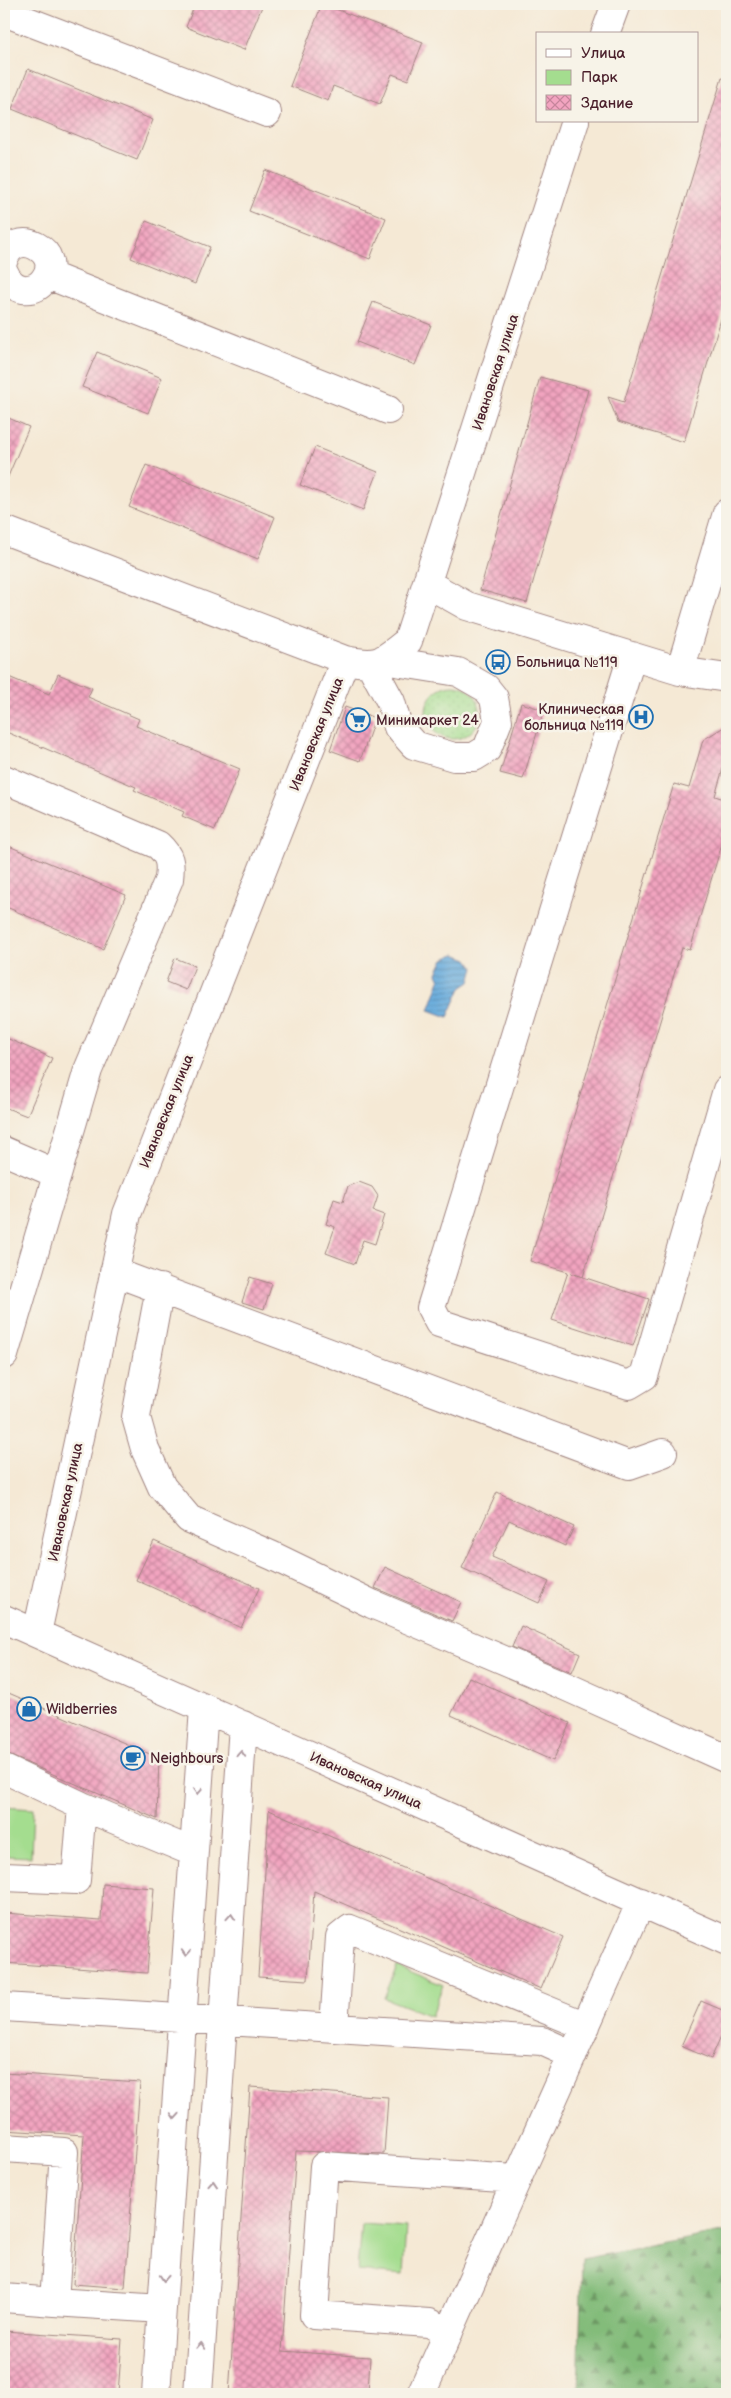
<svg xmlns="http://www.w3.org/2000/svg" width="731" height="2398" font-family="'Balsamiq Sans',sans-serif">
  <defs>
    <pattern id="grass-dots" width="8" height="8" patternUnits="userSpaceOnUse" patternTransform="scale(1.25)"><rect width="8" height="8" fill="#a4dd8f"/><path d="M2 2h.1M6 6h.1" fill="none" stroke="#8fbd7c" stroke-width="1.8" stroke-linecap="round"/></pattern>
    <pattern id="forest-firs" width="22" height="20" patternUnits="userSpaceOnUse" patternTransform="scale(1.25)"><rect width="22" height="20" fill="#83bc7a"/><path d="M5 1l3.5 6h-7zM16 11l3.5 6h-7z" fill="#6d9864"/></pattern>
    <pattern id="water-rules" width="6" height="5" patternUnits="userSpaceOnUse" patternTransform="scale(1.25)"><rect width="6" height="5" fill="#67abdc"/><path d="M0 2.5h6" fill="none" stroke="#578bb3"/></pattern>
    <pattern id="building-cross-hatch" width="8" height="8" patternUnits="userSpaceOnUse" patternTransform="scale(1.25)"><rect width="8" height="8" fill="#f2a4c0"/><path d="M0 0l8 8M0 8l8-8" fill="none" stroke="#c6859c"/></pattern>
  </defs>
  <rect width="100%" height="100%" fill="#f7f3e8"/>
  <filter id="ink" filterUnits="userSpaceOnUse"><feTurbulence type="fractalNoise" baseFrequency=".02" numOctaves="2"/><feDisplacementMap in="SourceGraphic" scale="10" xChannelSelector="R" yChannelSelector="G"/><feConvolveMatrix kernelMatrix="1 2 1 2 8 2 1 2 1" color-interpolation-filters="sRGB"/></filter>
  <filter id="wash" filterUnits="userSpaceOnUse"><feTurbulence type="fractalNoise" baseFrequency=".0096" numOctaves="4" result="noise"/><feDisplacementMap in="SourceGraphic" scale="20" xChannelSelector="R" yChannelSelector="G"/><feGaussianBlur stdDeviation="1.12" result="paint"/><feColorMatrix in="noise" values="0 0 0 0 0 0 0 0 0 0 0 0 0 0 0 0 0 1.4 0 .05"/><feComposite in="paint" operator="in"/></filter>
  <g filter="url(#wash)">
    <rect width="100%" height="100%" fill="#f5e9d5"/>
    <path fill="url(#grass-dots)" stroke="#777e5d" d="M426 712a27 27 0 1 1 54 0a27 27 0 1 1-54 0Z"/>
    <path fill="url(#forest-firs)" stroke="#666e52" d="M727 2231V2394H578L582 2259Z"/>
    <path fill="#a4dd8f" stroke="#777e5d" d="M4 1807 33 1809 31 1857 4 1856Z
      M397 1966 443 1985 431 2016 384 1998Z
      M361 2223 406 2226 403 2275 357 2271Z"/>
    <path fill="url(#water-rules)" stroke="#586584" d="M455 954 468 959 474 968 470 982 461 988 448 1017 429 1010 440 980 437 973 444 959Z"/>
    <g id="blocks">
      <path fill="url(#building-cross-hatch)" d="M195 4H263L244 50 186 27Z
        M322 4 423 42 408 80 392 74 380 104 333 86 328 101 290 86Z
        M28 69 153 120 137 160 12 109Z
        M722 78 727 79V299L684 442 618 422 608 397 624 402Z
        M265 170 386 218 370 259 249 211Z
        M146 221 210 247 195 284 131 258Z
        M373 302 431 325 415 365 357 342Z
        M97 352 162 378 148 413 82 387Z
        M540 377 588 390 527 603 480 590Z
        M4 416 29 427 4 486Z
        M315 447 378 472 363 510 300 485Z
        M146 465 275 517 258 559 129 507Z
        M58 674 92 688 88 697 139 719 136 726 240 769 215 830 182 816 184 812 134 790 136 787 4 731V675L49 694Z
        M521 703 544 710 523 779 500 773Z
        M345 707 375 718 360 761 330 750Z
        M727 725V755L715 796 727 800V827L690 950 682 948 583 1277 571 1273 649 1299 633 1346 552 1320 568 1272 530 1261 674 784 689 788 703 740Z
        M4 844 126 895 103 949 4 906Z
        M175 958 195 966 186 990 166 982Z
        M4 1037 52 1058 27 1116 4 1107Z
        M359 1182 372 1187 378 1196 373 1211 384 1215 375 1244 363 1240 355 1264 326 1253 335 1227 326 1224 334 1199 343 1202 348 1186Z
        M250 1277 272 1284 264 1309 242 1302Z
        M497 1492 574 1527 565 1546 509 1520 492 1557 549 1582 539 1603 462 1568Z
        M154 1541 259 1588 241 1628 136 1580Z
        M385 1567 461 1602 452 1621 375 1588Z
        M521 1626 580 1653 572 1672 512 1647Z
        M469 1677 570 1723 553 1761 451 1715Z
        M4 1691 159 1758 157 1819 4 1753Z
        M269 1810 563 1937 541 1989 314 1891 308 1980 258 1977Z
        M103 1884 154 1888 147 1973 4 1963V1913L101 1920Z
        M701 2001 727 2012V2022L711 2059 681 2046Z
        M4 2073 140 2082 125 2288 73 2284 84 2135 4 2130Z
        M250 2087 388 2097 384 2154 296 2151 282 2351 370 2357 368 2394H229Z
        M4 2331 122 2339 118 2394H76L4 2389Z"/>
    </g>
  </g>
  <g filter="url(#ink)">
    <use href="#blocks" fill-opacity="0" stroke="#a08480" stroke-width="1"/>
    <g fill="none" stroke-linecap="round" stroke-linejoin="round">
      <g stroke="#a08480" stroke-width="30">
        <path id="minor" d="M4 12 267 113
          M605 34 616 4
          M4 259C15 225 66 252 44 280 39 287 32 290 23 289 13 287 8 281 4 272
          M48 275 388 410
          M4 530 345 660C381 667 380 662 408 641L575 121
          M428 584 467 606 680 671 727 513
          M632 656 431 1308 439 1323 629 1385 644 1376 727 1090
          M371 665 391 702 398 727 414 745 454 757H474L487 749 498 721 494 698 486 688 458 672 383 660
          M680 671 727 678
          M4 779 158 845C170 856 171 863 169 879L88 1070 4 1355
          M4 1151 57 1174
          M114 1272 629 1465 663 1453
          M160 1288 136 1417 145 1449 162 1487 189 1519 273 1556 372 1604 567 1687 727 1759
          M4 1619 727 1941
          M37 1633 127 1214 345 660
          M4 1769 82 1806 193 1852
          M4 1877 76 1880 82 1806
          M4 2007 542 2041 573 2055
          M334 2027 340 1937 350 1929 586 2026
          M4 2148 64 2152 54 2302 162 2309
          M4 2298 54 2302
          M449 2332 429 2323 314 2315 324 2166 517 2179
          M156 2394 204 1708
          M198 2394 243 1725
          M421 2394 641 1902"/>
      </g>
      <use href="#minor" stroke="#fff" stroke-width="28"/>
    </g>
    <defs><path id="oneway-chevron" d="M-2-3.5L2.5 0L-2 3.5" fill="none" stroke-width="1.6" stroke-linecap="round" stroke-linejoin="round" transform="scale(1.25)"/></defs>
    <g stroke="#ae9aa0">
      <use href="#oneway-chevron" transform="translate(241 1754) rotate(-86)"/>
      <use href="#oneway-chevron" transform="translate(198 1791) rotate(94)"/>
      <use href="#oneway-chevron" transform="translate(231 1917) rotate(-86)"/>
      <use href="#oneway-chevron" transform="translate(186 1953) rotate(94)"/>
      <use href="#oneway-chevron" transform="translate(175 2116) rotate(94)"/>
      <use href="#oneway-chevron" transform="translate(213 2184) rotate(-86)"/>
      <use href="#oneway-chevron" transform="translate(164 2278) rotate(94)"/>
      <use href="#oneway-chevron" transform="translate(201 2346) rotate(-86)"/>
    </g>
  </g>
  <defs>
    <g id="bus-ring" transform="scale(1.25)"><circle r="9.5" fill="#f7f3e8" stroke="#1f6fb2" stroke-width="1.5"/><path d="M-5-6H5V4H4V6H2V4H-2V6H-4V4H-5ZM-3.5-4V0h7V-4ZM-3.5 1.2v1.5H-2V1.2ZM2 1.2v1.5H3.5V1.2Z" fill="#1f6fb2"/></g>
    <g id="hospital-ring" transform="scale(1.25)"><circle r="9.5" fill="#f7f3e8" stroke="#1f6fb2" stroke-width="1.5"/><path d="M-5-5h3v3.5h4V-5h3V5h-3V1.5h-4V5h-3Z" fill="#1f6fb2"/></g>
    <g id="supermarket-ring" transform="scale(1.25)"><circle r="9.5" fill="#f7f3e8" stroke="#1f6fb2" stroke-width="1.5"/><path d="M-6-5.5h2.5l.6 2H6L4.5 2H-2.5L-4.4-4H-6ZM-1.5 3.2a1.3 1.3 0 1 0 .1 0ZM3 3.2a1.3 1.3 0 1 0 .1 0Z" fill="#1f6fb2"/></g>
    <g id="shop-ring" transform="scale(1.25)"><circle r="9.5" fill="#f7f3e8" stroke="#1f6fb2" stroke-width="1.5"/><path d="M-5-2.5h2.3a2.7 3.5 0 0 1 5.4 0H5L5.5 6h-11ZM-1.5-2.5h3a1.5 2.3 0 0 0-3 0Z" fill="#1f6fb2"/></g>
    <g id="cafe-ring" transform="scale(1.25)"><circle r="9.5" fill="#f7f3e8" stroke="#1f6fb2" stroke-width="1.5"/><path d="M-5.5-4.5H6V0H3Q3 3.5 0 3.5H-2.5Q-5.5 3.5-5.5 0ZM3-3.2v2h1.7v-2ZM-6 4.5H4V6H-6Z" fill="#1f6fb2"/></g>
  </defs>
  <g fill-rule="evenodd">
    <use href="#bus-ring" x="498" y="662"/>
    <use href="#hospital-ring" x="641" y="717"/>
    <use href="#supermarket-ring" x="358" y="720"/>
    <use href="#shop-ring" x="29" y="1709"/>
    <use href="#cafe-ring" x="133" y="1758"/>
  </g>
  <g text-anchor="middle" stroke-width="5" stroke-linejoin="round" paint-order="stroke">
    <g font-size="14" fill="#4a1f2b" stroke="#f7f3e8">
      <text transform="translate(495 372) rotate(-72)" y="5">Ивановская улица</text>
      <text transform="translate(316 734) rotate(-68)" y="5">Ивановская улица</text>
      <text transform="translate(166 1111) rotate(-68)" y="5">Ивановская улица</text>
      <text transform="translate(65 1502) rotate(-78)" y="5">Ивановская улица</text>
      <text transform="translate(366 1780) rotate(24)" y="5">Ивановская улица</text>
    </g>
    <g font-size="14" fill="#4a1f2b" stroke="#f7f3e8" text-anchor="start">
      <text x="516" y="667">Больница №119</text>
      <text x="624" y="714" text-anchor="end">Клиническая<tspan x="624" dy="16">больница №119</tspan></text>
      <text x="376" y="725">Минимаркет 24</text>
      <text x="46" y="1714">Wildberries</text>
      <text x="150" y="1763">Neighbours</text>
    </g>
  </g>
  <rect width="731" height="2398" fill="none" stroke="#f7f3e8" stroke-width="20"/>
  <rect x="536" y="32" width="162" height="90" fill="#f7f3e8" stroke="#b29e9c"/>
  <rect x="546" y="49" width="25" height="8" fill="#ffffff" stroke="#b29e9c"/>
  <text x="581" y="58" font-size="15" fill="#4a1f2b">Улица</text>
  <rect x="546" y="70" width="25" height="15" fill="#a4dd8f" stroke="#b29e9c"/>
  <text x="581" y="82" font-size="15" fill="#4a1f2b">Парк</text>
  <rect x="546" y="95" width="25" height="15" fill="url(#building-cross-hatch)" stroke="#b29e9c"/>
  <text x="581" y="108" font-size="15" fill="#4a1f2b">Здание</text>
</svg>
